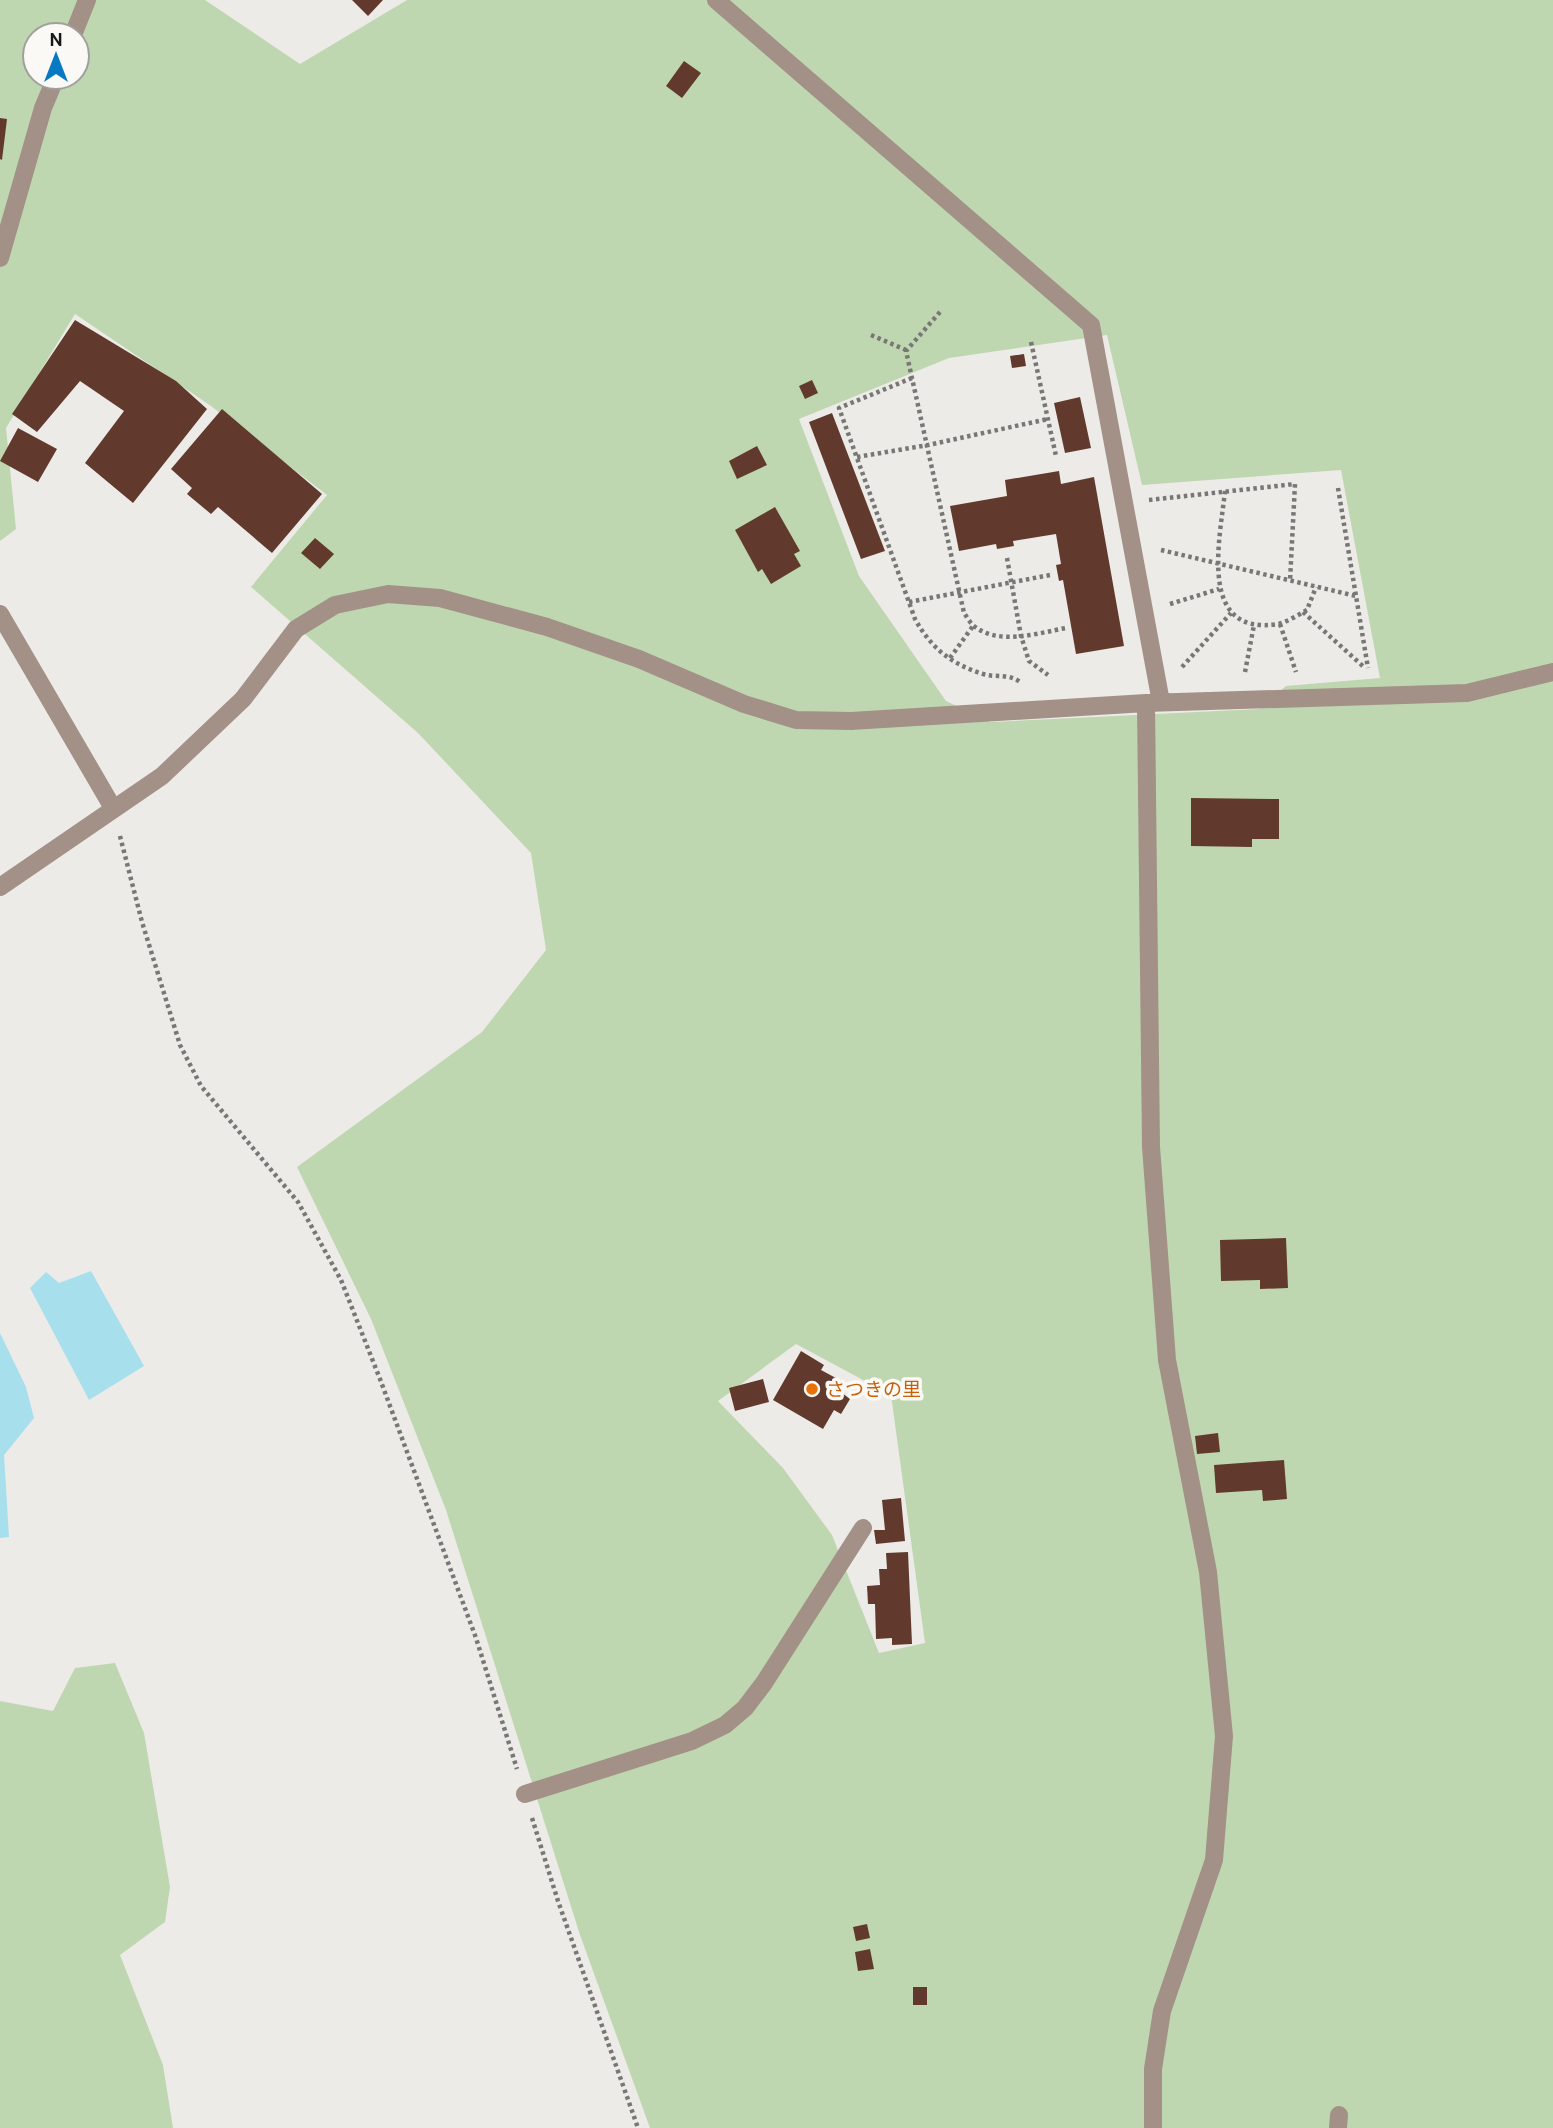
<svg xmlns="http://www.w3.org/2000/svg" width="1553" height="2128" font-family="Overpass,'Noto Sans JP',sans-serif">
  <rect width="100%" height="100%" fill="#edebe8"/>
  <path fill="#bfd7b0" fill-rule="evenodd" d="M0 0H205L300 64 407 0H1553V2128H650L580 1935 446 1510 371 1319 297 1167 482 1032 546 950 531 853 418 733 251 587 327 495 211 406 75 314 6 428 16 529 0 541ZM35 35H77V77H35ZM1107 335 1142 485 1341 470 1380 678 1286 686 1259 709 990 722 946 701 859 576 799 419 949 358ZM796 1344 891 1395 925 1643 879 1653 832 1535 783 1468 718 1401Z
    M115 1663 144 1733 170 1887 165 1922 120 1955 163 2065 173 2128H0V1701L53 1711 75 1668Z"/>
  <path fill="#a7dfed" d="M91 1271 144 1366 89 1400 30 1288 46 1272 59 1283Z
    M0 1333 26 1387 34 1418 4 1455 9 1537 0 1538Z"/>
  <path fill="#613a2d" d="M352 0H383L368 16Z
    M684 61 701 73 682 98 666 86Z
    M0 118 7 119 2 160 0 159Z
    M75 320 176 381 207 409 133 503 85 463 124 411 80 381 37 432 12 414Z
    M1024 354 1026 366 1012 368 1010 356Z
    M812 380 818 393 805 399 799 386Z
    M1080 397 1091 448 1065 453 1054 403Z
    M222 409 322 494 272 553 218 507 211 514 187 494 192 488 171 469Z
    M832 413 885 551 861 559 809 422Z
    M18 428 57 449 38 482 0 461Z
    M757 446 767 465 737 479 729 461Z
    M1059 471 1061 484 1094 477 1124 646 1076 654 1063 580 1059 581 1056 565 1061 564 1056 534 1013 541 1014 546 997 549 996 544 959 551 950 506 1007 496 1005 480Z
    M775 507 800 551 794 554 801 566 771 584 762 569 758 572 735 530Z
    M315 538 334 554 320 569 301 553Z
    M1191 798 1279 799V839H1252V847L1191 846Z
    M1286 1238 1288 1288 1260 1289V1280L1221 1281 1220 1240Z
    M801 1351 824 1365 821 1370 847 1384 842 1393 850 1399 841 1414 834 1410 823 1429 773 1400Z
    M763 1379 769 1402 735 1411 729 1388Z
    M1218 1433 1220 1452 1197 1454 1195 1436Z
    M1284 1460 1287 1499 1263 1501 1262 1490 1216 1493 1214 1465Z
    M901 1498 905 1541 876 1544 874 1530H885L882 1500Z
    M908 1552 912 1644 892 1645V1638L876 1639 875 1604H868L867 1586 880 1585 879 1569H887L886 1553Z
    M867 1924 870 1938 856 1941 853 1927Z
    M870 1949 874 1969 858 1971 855 1952Z
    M913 1987H927V2005H913Z"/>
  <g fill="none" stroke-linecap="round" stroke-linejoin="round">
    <path stroke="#797775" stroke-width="4.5" stroke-dasharray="3.5 3.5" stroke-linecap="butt" d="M940 312 906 351 964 613C967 617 970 623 974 626 999 646 1038 633 1066 628
      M871 335 906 350
      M1031 342 1056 456
      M912 378 839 408 915 619C931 648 951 664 983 674 996 678 1008 673 1020 682
      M857 457 928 445 1048 419
      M1338 488 1368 668
      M1225 491C1220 539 1197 637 1278 624 1287 622 1298 615 1307 610L1316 587
      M1149 500 1295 484 1290 581
      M1161 550 1356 596
      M1007 558 1021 636 1029 661 1048 675
      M909 602 1050 575
      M1170 604 1219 589
      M1303 612 1365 668
      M1280 624 1296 672
      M950 658 973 626
      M1182 667 1231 613
      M1245 672 1254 625
      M120 836 142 922 180 1045 201 1086 298 1202 341 1280 380 1379 476 1638 517 1769
      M532 1818 558 1901 638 2128"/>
    <path stroke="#a39086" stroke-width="18" d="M716 0 1091 325 1161 702
      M1146 703 1151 1147 1167 1360 1208 1572 1224 1736 1214 1860 1162 2011 1153 2069V2128
      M0 887 162 776 243 699 296 629 335 605 388 594 440 598 547 627 639 659 744 704 796 720 851 721 1146 703 1467 693 1553 672
      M525 1794 692 1741 725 1725 745 1708 764 1683 863 1528
      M1338 2128 1339 2115"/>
    <path stroke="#a39086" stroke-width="18" d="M73 35 87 0
      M0 258 43 108 56 77
      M0 614 113 808"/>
  </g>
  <circle fill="#e8710a" stroke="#fbf9f6" stroke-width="2.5" cx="812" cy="1389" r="7"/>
  <g text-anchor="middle" stroke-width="7" stroke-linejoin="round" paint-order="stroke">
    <g font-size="19" fill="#c56008" stroke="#fbf9f6" text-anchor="start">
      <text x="826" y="1396">さつきの里</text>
    </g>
  </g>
  <g transform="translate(56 56)"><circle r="33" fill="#fbf9f6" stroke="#a19f9d" stroke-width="2"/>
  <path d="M0-5L12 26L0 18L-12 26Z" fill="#0779c3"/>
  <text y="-10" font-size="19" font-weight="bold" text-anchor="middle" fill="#191817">N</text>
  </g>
</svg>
